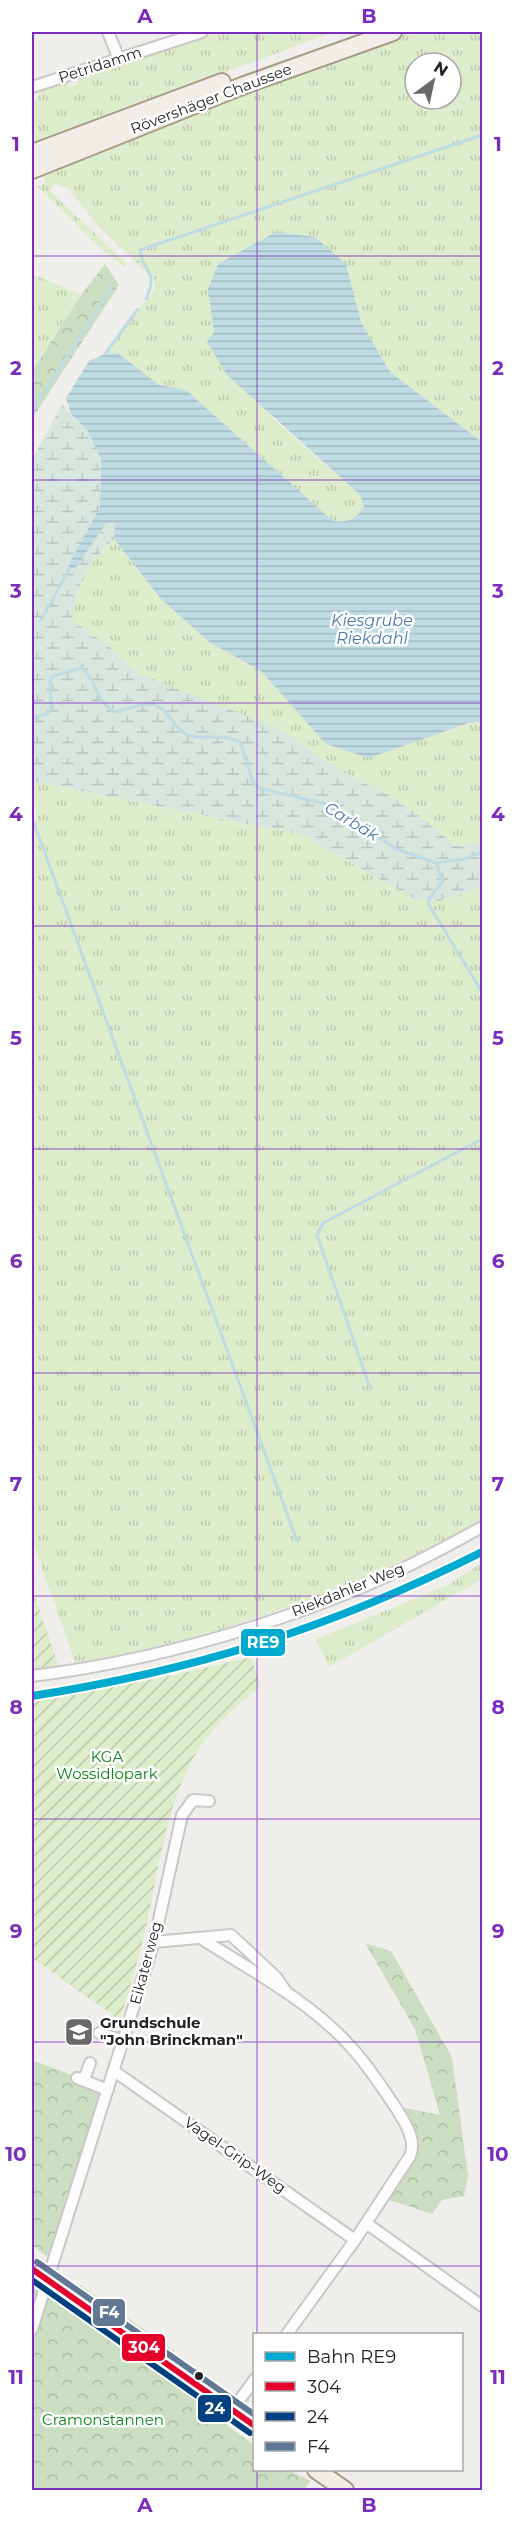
<svg xmlns="http://www.w3.org/2000/svg" width="514" height="2522" font-family="Montserrat,sans-serif">
  <defs>
    <pattern id="grass-tufts" width="24" height="20" patternUnits="userSpaceOnUse" patternTransform="scale(1.5)"><rect width="24" height="20" fill="#ddeccb"/><path d="M3 7l-1-3M5 7V3M7 7l1-3M15 17l-1-3M17 17v-4M19 17l1-3" fill="none" stroke="#bdcaae"/></pattern>
    <pattern id="forest-crowns" width="20" height="18" patternUnits="userSpaceOnUse" patternTransform="scale(1.5)"><rect width="20" height="18" fill="#cbdec1"/><path d="M2 6a3 3 0 1 1 6 0M12 15a3 3 0 1 1 6 0" fill="none" stroke="#aebea6"/></pattern>
    <pattern id="wetland-marsh" width="20" height="14" patternUnits="userSpaceOnUse" patternTransform="scale(1.5)"><rect width="20" height="14" fill="#d9e6de"/><path d="M1 5h8M5 5V1M11 12h8M15 12V8" fill="none" stroke="#bac5be"/></pattern>
    <pattern id="garden-furrows" width="10" height="10" patternUnits="userSpaceOnUse" patternTransform="scale(1.5)"><rect width="10" height="10" fill="#ddeccb"/><path d="M-1 1l2-2M0 10L10 0M9 11l2-2" fill="none" stroke="#bdcaae"/></pattern>
    <pattern id="water-rules" width="6" height="5" patternUnits="userSpaceOnUse" patternTransform="scale(1.5)"><rect width="6" height="5" fill="#bfdbe3"/><path d="M0 2.5h6" fill="none" stroke="#a4bcc2"/></pattern>
  </defs>
  <rect width="100%" height="100%" fill="#f0eeeb"/>
  <path fill="url(#grass-tufts)" fill-rule="evenodd" d="M221 32H334L32 144V104L37 98 39 90 67 82 69 87 78 84 76 79Z
    M405 32H482V442L390 372 361 322 346 264 209 289 214 333 272 418 360 495 364 507C356 519 347 523 333 521L186 390 159 385 118 353 105 354 154 291 155 280 99 227 68 188 54 184 50 191 128 265 124 267 93 242 38 187 45 183 44 172 344 52ZM415 63H451V99H415Z
    M32 274 81 295 32 372Z
    M114 539 161 599 209 642 261 671 327 744 482 722V842L455 846 415 812 389 795 192 696 137 673 109 646 72 620C80 580 84 567 114 539Z
    M32 781 303 835 414 899 439 901 482 887V1521L435 1546 359 1581 309 1600 204 1635 76 1665 32 1540V822L37 820Z
    M482 1563V1579L329 1667 316 1639 446 1586Z"/>
  <path fill="url(#forest-crowns)" d="M105 264 119 285 32 419V372L81 295Z
    M365 1943 391 1951 452 2057 468 2176 464 2196 442 2200 432 2214 383 2198 410 2156 399 2107 440 2115 415 2029Z
    M32 2060 106 2088 52 2250 46 2256 32 2245Z
    M32 2284 121 2349 150 2365 225 2418 227 2425 254 2445 255 2470H288L311 2481 304 2490H32Z
    M80 2285 175 2351 173 2355 77 2287Z"/>
  <path fill="url(#wetland-marsh)" d="M62 405 87 430 101 459 100 507 68 566 75 569 107 522 115 523 114 539C84 567 80 580 72 620L109 646 137 673 277 728 348 775 389 795 415 812 455 846 482 842V887L438 901 414 899 303 835 32 781V459Z"/>
  <path fill="url(#garden-furrows)" d="M32 1588 59 1667 32 1670Z
    M251 1657 261 1686C233 1708 207 1731 190 1764 166 1812 159 1866 148 1918 140 1953 131 1986 120 2020L32 1958V1700L161 1678Z"/>
  <path fill="url(#water-rules)" d="M276 232 315 237 346 264 361 322 390 372 482 442V722L468 723 369 758 326 744 261 671 209 642 161 599 114 539 115 523 107 522 75 569 68 566 100 507 101 459 87 430 71 414 66 398 89 361 105 354 118 353 159 385 186 390 333 521C347 523 356 519 364 507L360 495 227 375 207 342 214 332 208 289 218 264Z"/>
  <g fill="none" stroke-linecap="round" stroke-linejoin="round">
    <path stroke="#bfdbe3" stroke-width="3" d="M146 299C160 269 141 272 140 250L482 135
      M105 354 138 309
      M32 411 112 286
      M41 620 70 568
      M32 718 47 714 51 710 50 681 53 676 81 668C98 679 92 699 115 712 125 710 141 703 151 704 169 707 174 732 191 736 210 740 221 732 241 743L253 783 259 788 326 804 397 849 436 863 465 859 482 852
      M32 818 297 1541
      M436 863 443 881 429 899V905L482 992
      M369 1385 317 1235 323 1223 482 1139"/>
    <g stroke="#c9c8c7" stroke-width="14">
      <path id="street" d="M108 32 119 59
        M32 87 202 32
        M32 1676C139 1663 247 1633 348 1593 394 1575 439 1551 482 1527
        M202 1939C252 1971 311 2002 351 2047 366 2063 379 2083 392 2102 401 2116 418 2139 410 2156L355 2240 287 2334
        M154 1942 231 1935 276 1977 285 1990
        M99 2033 124 2041
        M114 2071 355 2240
        M77 2078 108 2090
        M84 2080 90 2063
        M366 2223 482 2306
        M32 2329 154 1942 182 1815 193 1800 209 1801
        M232 2410 255 2379"/>
    </g>
    <g stroke="#a79c86" stroke-width="20">
      <path id="primary" d="M32 153 222 82
        M32 170 242 86 393 32
        M32 2269 255 2426
        M316 2470 345 2490"/>
    </g>
    <use href="#street" stroke="#fdfcfc" stroke-width="10"/>
    <use href="#primary" stroke="#f3ede7" stroke-width="16"/>
    <g stroke="#fff" stroke-width="10">
      <path id="bus-1" d="M32 2269 255 2426"/>
    </g>
    <g stroke="#fff" stroke-width="10">
      <path id="bus-2" d="M32 2280 250 2433"/>
    </g>
    <g stroke="#fff" stroke-width="10">
      <path id="bus-3" d="M37 2262 255 2415"/>
    </g>
    <use href="#bus-1" stroke="#e4002b" stroke-width="6"/>
    <use href="#bus-2" stroke="#024080" stroke-width="6"/>
    <use href="#bus-3" stroke="#607893" stroke-width="6"/>
    <g stroke="#fff" stroke-width="12">
      <path id="rail-1" d="M32 1696C197 1670 333 1627 482 1552"/>
    </g>
    <use href="#rail-1" stroke="#00a9ce" stroke-width="8"/>
  </g>
  <path fill="none" stroke="#7b2cbf" stroke-width="1.5" stroke-opacity="0.55" d="M257 32V2334M32 256H482M32 480H482M32 703H482M32 926H482M32 1149H482M32 1373H482M32 1596H482M32 1819H482M32 2042H482M32 2266H482M257 2470V2490"/>
  <defs>
    <g id="school-square" transform="scale(1.5)"><rect x="-9" y="-9" width="18" height="18" rx="4" fill="#6a6968" stroke="#fff"/><path d="M0-5L7-2L0 1L-7-2ZM-4 1L0 2.5L4 1V4Q0 6-4 4Z" fill="#fff"/></g>
  </defs>
  <g fill-rule="evenodd">
    <use href="#school-square" x="79" y="2032"/>
  </g>
  <circle fill="#222" stroke="#fff" stroke-width="2" cx="199" cy="2376" r="5"/>
  <g text-anchor="middle" stroke-width="5" stroke-linejoin="round" paint-order="stroke">
    <g font-size="15" fill="#222" stroke="#fff">
      <text transform="translate(100 65) rotate(-18)" y="5">Petridamm</text>
      <text transform="translate(211 99) rotate(-21)" y="5">Rövershäger Chaussee</text>
      <text transform="translate(348 1590) rotate(-22)" y="5">Riekdahler Weg</text>
      <text transform="translate(146 1963) rotate(-75)" y="5">Eikaterweg</text>
      <text transform="translate(235 2155) rotate(35)" y="5">Vagel-Grip-Weg</text>
    </g>
    <g font-size="15" fill="#0c8416" stroke="#fff">
      <text x="107" y="1762">KGA<tspan x="107" dy="17">Wossidlopark</tspan></text>
      <text x="103" y="2425">Cramonstannen</text>
    </g>
    <g font-size="15" font-weight="bold" fill="#222" stroke="#fff" text-anchor="start">
      <text x="100" y="2028">Grundschule<tspan x="100" dy="17">"John Brinckman"</tspan></text>
    </g>
    <g font-size="16" font-style="italic" fill="#4a7aab" stroke="#fff">
      <text x="372" y="626">Kiesgrube<tspan x="372" dy="18">Riekdahl</tspan></text>
      <text transform="translate(352 821) rotate(31)" y="6">Carbäk</text>
    </g>
  </g>
  <g stroke="#fff" stroke-width="2">
    <rect x="240" y="1628" width="46" height="29" rx="6" fill="#00a9ce"/>
    <rect x="92" y="2298" width="34" height="29" rx="6" fill="#607893"/>
    <rect x="121" y="2333" width="45" height="29" rx="6" fill="#e4002b"/>
    <rect x="197" y="2394" width="35" height="29" rx="6" fill="#024080"/>
  </g>
  <g font-size="16" text-anchor="middle" font-weight="bold" fill="#fff">
    <text x="263" y="1648">RE9</text>
    <text x="109" y="2318">F4</text>
    <text x="144" y="2353">304</text>
    <text x="215" y="2414">24</text>
  </g>
  <rect width="514" height="2522" fill="none" stroke="#ffffff" stroke-width="66"/>
  <rect x="253" y="2333" width="210" height="138" fill="#ffffff" stroke="#a7a7a7" stroke-width="1.5"/>
  <rect x="265" y="2352" width="30" height="9" fill="#00a9ce" stroke="#a7a7a7" stroke-width="1.5"/>
  <text x="307" y="2363" font-size="18" fill="#222222">Bahn RE9</text>
  <rect x="265" y="2382" width="30" height="9" fill="#e4002b" stroke="#a7a7a7" stroke-width="1.5"/>
  <text x="307" y="2393" font-size="18" fill="#222222">304</text>
  <rect x="265" y="2412" width="30" height="9" fill="#024080" stroke="#a7a7a7" stroke-width="1.5"/>
  <text x="307" y="2423" font-size="18" fill="#222222">24</text>
  <rect x="265" y="2442" width="30" height="9" fill="#607893" stroke="#a7a7a7" stroke-width="1.5"/>
  <text x="307" y="2453" font-size="18" fill="#222222">F4</text>
  <g transform="translate(433 81) rotate(33)"><circle r="28" fill="#ffffff" stroke="#a7a7a7" stroke-width="1.5"/>
  <path d="M0-4.5L10 22L0 15L-10 22Z" fill="#6a6968"/>
  <text y="-9" font-size="16" font-weight="bold" text-anchor="middle" fill="#222222">N</text>
  </g>
  <rect x="33" y="33" width="448" height="2456" fill="none" stroke="#7b2cbf" stroke-width="2"/>
  <g font-size="20" text-anchor="middle" font-weight="bold" fill="#7b2cbf">
    <text x="145" y="23">A</text>
    <text x="369" y="23">B</text>
    <text x="16" y="151">1</text>
    <text x="498" y="151">1</text>
    <text x="16" y="375">2</text>
    <text x="498" y="375">2</text>
    <text x="16" y="598">3</text>
    <text x="498" y="598">3</text>
    <text x="16" y="821">4</text>
    <text x="498" y="821">4</text>
    <text x="16" y="1045">5</text>
    <text x="498" y="1045">5</text>
    <text x="16" y="1268">6</text>
    <text x="498" y="1268">6</text>
    <text x="16" y="1491">7</text>
    <text x="498" y="1491">7</text>
    <text x="16" y="1714">8</text>
    <text x="498" y="1714">8</text>
    <text x="16" y="1938">9</text>
    <text x="498" y="1938">9</text>
    <text x="16" y="2161">10</text>
    <text x="498" y="2161">10</text>
    <text x="16" y="2384">11</text>
    <text x="498" y="2384">11</text>
    <text x="145" y="2512">A</text>
    <text x="369" y="2512">B</text>
  </g>
</svg>
